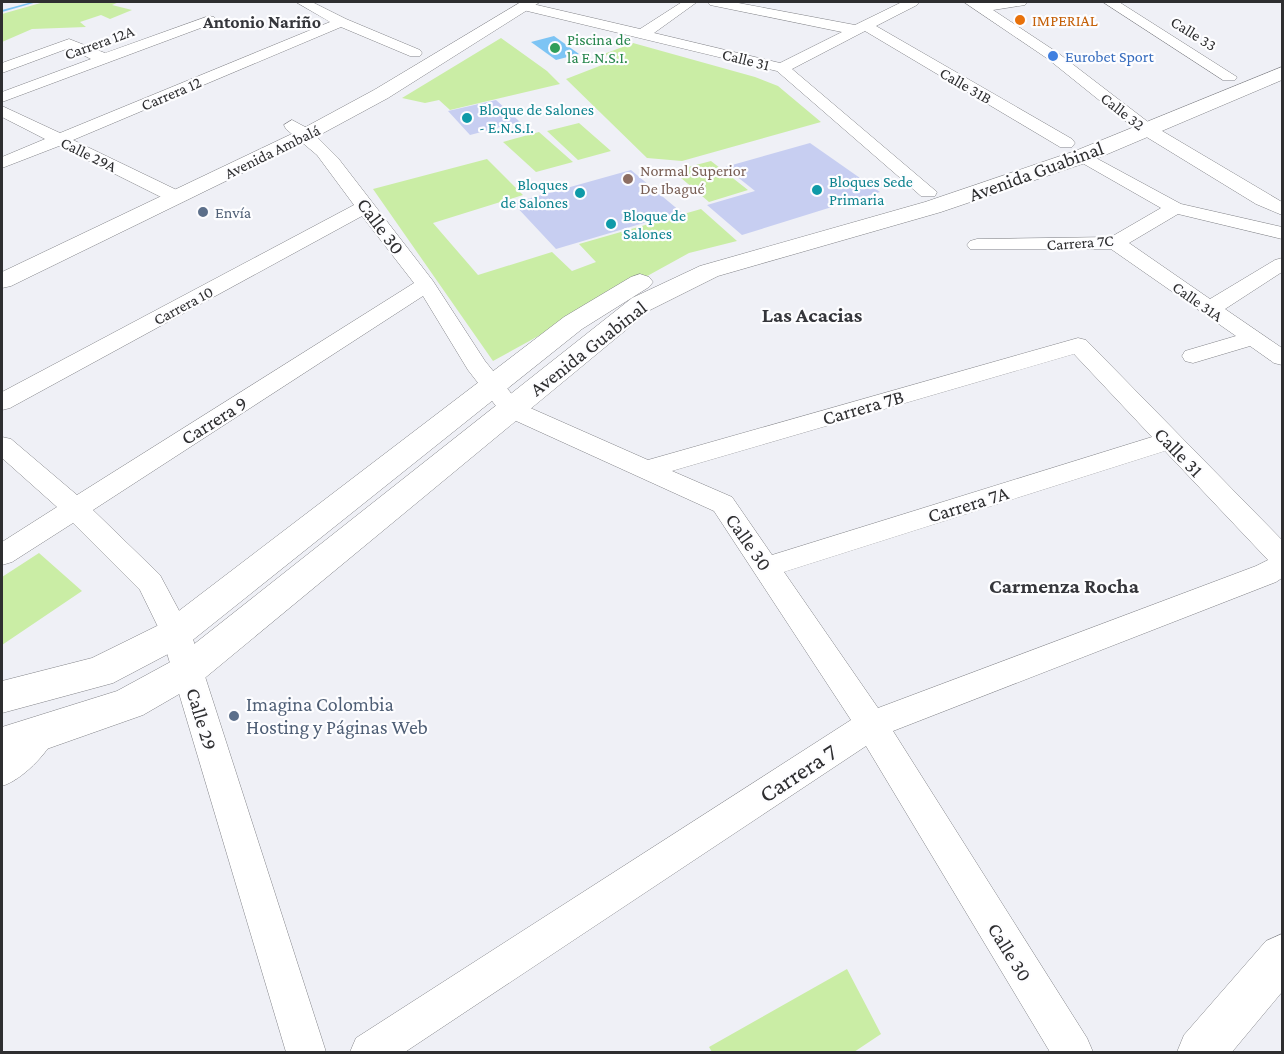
<svg xmlns="http://www.w3.org/2000/svg" width="1284" height="1054" font-family="'Crimson Pro',serif">
  <rect width="100%" height="100%" fill="#eff0f6"/>
  <path fill="#caeda5" d="M44 2H119L112 5 132 10 110 19 101 15 80 22 86 27 32 29 2 42V14Z
    M501 38 547 71 560 84 450 110 439 100 425 103 402 98Z
    M633 43 755 77 778 86 821 122 682 161 647 158 566 79 615 60 604 54Z
    M579 123 611 151 578 160 547 131Z
    M539 132 573 162 536 172 503 142Z
    M487 159 523 195 433 223 478 275 552 252 572 271 596 262 579 244 701 209 737 241 689 253 493 361 373 189Z
    M711 161 748 190 709 202 673 171Z
    M39 553 82 591 2 645V577Z
    M847 969 881 1034 854 1052H712L709 1047Z"/>
  <path fill="#7dc4f4" d="M554 36 579 54 556 60 531 42Z"/>
  <g fill="none" stroke-linecap="round" stroke-linejoin="round">
    <path fill="#7dc4f4" fill-rule="evenodd" d="M32 2H37L2 12V10Z"/>
  </g>
  <path fill="#c7cef1" d="M496 100 520 122 470 135 448 111Z
    M810 143 880 192 742 235 707 205 755 191 725 167Z
    M631 170 681 212 556 249 513 203Z"/>
  <g fill="none" stroke-linecap="round" stroke-linejoin="round">
    <g stroke="#838489" stroke-width="1">
      <path id="minor" d="M296 2H312L346 19 420 50 422 53 420 56H410L341 27 73 140 183 193 185 197 183 201H169L59 146 2 168V157L45 139 2 117V106L60 133 330 22Z
        M524 2 640 29 682 2H697L654 33 780 63 842 32 715 6 710 5 708 2H733L855 25 902 2H919L917 5 876 26 1072 139 1075 143 1072 147H1060L865 31 792 69 937 192 935 196H921L777 71 519 9 517 6Z
        M964 2H1027L1025 5 993 10 1058 53 1152 125 1282 202V215L1256 204 1140 133 1048 59Z
        M1103 2H1119L1237 77 1235 80H1223Z
        M209 16 214 17 216 20 214 23 2 102V92L91 59 69 48 2 73V63L69 39 105 53Z
        M292 120 309 129 338 158 433 281 485 361 519 403 648 460 1078 338 1086 340 1282 540V578L1276 582 893 731 1087 1038 1093 1052H1050L866 746 405 1052H350L356 1038 851 720 714 511 503 415 468 370 423 296 93 510 160 575 191 633 326 1052H286L161 633 140 590 73 523 12 562 2 565V542L57 507 2 458V437L11 439 77 495 414 283 362 216 10 408 2 410V392L354 205 317 155 286 129 284 125ZM1074 354 1152 437 772 555 732 497 672 471ZM1165 451 1268 560 1256 566 878 708 784 572Z
        M1083 151 1181 204 1282 227V239L1178 214 1129 243 1210 299 1275 260 1282 258V272L1225 309 1282 348V365L1274 363 1250 346 1193 363 1185 361 1182 356 1185 351 1236 336 1111 249H970L967 245 970 241 977 239 1111 237 1161 208 1077 160 1074 156 1077 152Z
        M40 721 51 725 56 735C47 754 22 780 2 786V750L29 725Z"/>
    </g>
    <g stroke="#838489" stroke-width="1">
      <path id="tertiary" d="M1282 934V992L1232 1052H1177L1184 1035 1266 941Z"/>
    </g>
    <g stroke="#838489" stroke-width="1">
      <path id="secondary" d="M1282 67V80L1091 161 941 212 718 276 650 310 200 682 143 715 41 751 2 763V727L117 691 174 660 632 298 700 266 925 202 1075 151Z
        M640 274 649 277 653 282 649 287 582 329 189 643 113 683 2 713V681L92 658 163 623 564 317 631 277Z"/>
    </g>
    <g stroke="#838489" stroke-width="1">
      <path id="primary" d="M521 2H540L388 98 314 138 11 286 2 288V272L300 130 374 90Z"/>
    </g>
    <use href="#minor" fill="#fff" fill-rule="evenodd"/>
    <use href="#tertiary" fill="#fff" fill-rule="evenodd"/>
    <use href="#secondary" fill="#fff" fill-rule="evenodd"/>
    <use href="#primary" fill="#fff" fill-rule="evenodd"/>
  </g>
  <circle fill="#e8710a" stroke="#fdfdff" stroke-width="2" cx="1020" cy="20" r="6"/>
  <circle fill="#2e9e5b" stroke="#fdfdff" stroke-width="2" cx="555" cy="48" r="6"/>
  <circle fill="#3f7fe0" stroke="#fdfdff" stroke-width="2" cx="1053" cy="56" r="6"/>
  <g fill="#0f9aa8" stroke="#fdfdff" stroke-width="2">
    <circle cx="467" cy="118" r="6"/>
    <circle cx="817" cy="190" r="6"/>
    <circle cx="580" cy="193" r="6"/>
    <circle cx="611" cy="224" r="6"/>
  </g>
  <circle fill="#8d6e63" stroke="#fdfdff" stroke-width="2" cx="628" cy="179" r="6"/>
  <g fill="#5c6f8a" stroke="#fdfdff" stroke-width="2">
    <circle cx="203" cy="212" r="6"/>
    <circle cx="234" cy="716" r="6"/>
  </g>
  <g text-anchor="middle" stroke-width="4.5" stroke-linejoin="round" paint-order="stroke">
    <g font-size="16" fill="#c56008" stroke="#fdfdff" text-anchor="start">
      <text x="1032" y="26">IMPERIAL</text>
    </g>
    <g font-size="16" fill="#2e2e30" stroke="#fdfdff">
      <text transform="translate(1194 33) rotate(32)" y="6">Calle 33</text>
      <text transform="translate(99 42) rotate(-20)" y="6">Carrera 12A</text>
      <text transform="translate(746 59) rotate(14)" y="6">Calle 31</text>
      <text transform="translate(966 85) rotate(30)" y="6">Calle 31B</text>
      <text transform="translate(171 93) rotate(-23)" y="6">Carrera 12</text>
      <text transform="translate(1123 111) rotate(38)" y="6">Calle 32</text>
      <text transform="translate(272 151) rotate(-26)" y="6">Avenida Ambalá</text>
      <text transform="translate(89 154) rotate(26)" y="6">Calle 29A</text>
      <text transform="translate(1080 242) rotate(-4)" y="6">Carrera 7C</text>
      <text transform="translate(1198 301) rotate(35)" y="6">Calle 31A</text>
      <text transform="translate(183 305) rotate(-28)" y="6">Carrera 10</text>
    </g>
    <g font-size="16" fill="#27864d" stroke="#fdfdff" text-anchor="start">
      <text x="567" y="45">Piscina de<tspan x="567" dy="18">la E.N.S.I.</tspan></text>
    </g>
    <g font-size="16" fill="#366cbe" stroke="#fdfdff" text-anchor="start">
      <text x="1065" y="62">Eurobet Sport</text>
    </g>
    <g font-size="16" fill="#0d838f" stroke="#fdfdff" text-anchor="start">
      <text x="479" y="115">Bloque de Salones<tspan x="479" dy="18">- E.N.S.I.</tspan></text>
      <text x="829" y="187">Bloques Sede<tspan x="829" dy="18">Primaria</tspan></text>
      <text x="568" y="190" text-anchor="end">Bloques<tspan x="568" dy="18">de Salones</tspan></text>
      <text x="623" y="221">Bloque de<tspan x="623" dy="18">Salones</tspan></text>
    </g>
    <g font-size="16" fill="#785e54" stroke="#fdfdff" text-anchor="start">
      <text x="640" y="176">Normal Superior<tspan x="640" dy="18">De Ibagué</tspan></text>
    </g>
    <g font-size="16" fill="#4e5e75" stroke="#fdfdff" text-anchor="start">
      <text x="215" y="218">Envía</text>
    </g>
    <g font-size="18" font-weight="bold" fill="#35363b" stroke="#fdfdff">
      <text x="262" y="28">Antonio Nariño</text>
    </g>
    <g font-size="20" fill="#2e2e30" stroke="#fdfdff">
      <text transform="translate(1036 171) rotate(-20)" y="7">Avenida Guabinal</text>
      <text transform="translate(381 226) rotate(53)" y="7">Calle 30</text>
      <text transform="translate(588 348) rotate(-38)" y="7">Avenida Guabinal</text>
      <text transform="translate(863 407) rotate(-16)" y="7">Carrera 7B</text>
      <text transform="translate(214 420) rotate(-32)" y="7">Carrera 9</text>
      <text transform="translate(1179 452) rotate(46)" y="7">Calle 31</text>
      <text transform="translate(968 504) rotate(-17)" y="7">Carrera 7A</text>
      <text transform="translate(749 542) rotate(55)" y="7">Calle 30</text>
      <text transform="translate(202 719) rotate(73)" y="7">Calle 29</text>
      <text transform="translate(1010 952) rotate(58)" y="7">Calle 30</text>
    </g>
    <g font-size="20" fill="#4e5e75" stroke="#fdfdff" text-anchor="start">
      <text x="246" y="711">Imagina Colombia<tspan x="246" dy="23">Hosting y Páginas Web</tspan></text>
    </g>
    <g font-size="21" font-weight="bold" fill="#35363b" stroke="#fdfdff">
      <text x="812" y="322">Las Acacias</text>
      <text x="1064" y="593">Carmenza Rocha</text>
    </g>
    <g font-size="24" fill="#2e2e30" stroke="#fdfdff">
      <text transform="translate(798 773) rotate(-33)" y="8">Carrera 7</text>
    </g>
  </g>
  <rect width="1284" height="1054" fill="none" stroke="#2e2e30" stroke-width="6"/>
</svg>
